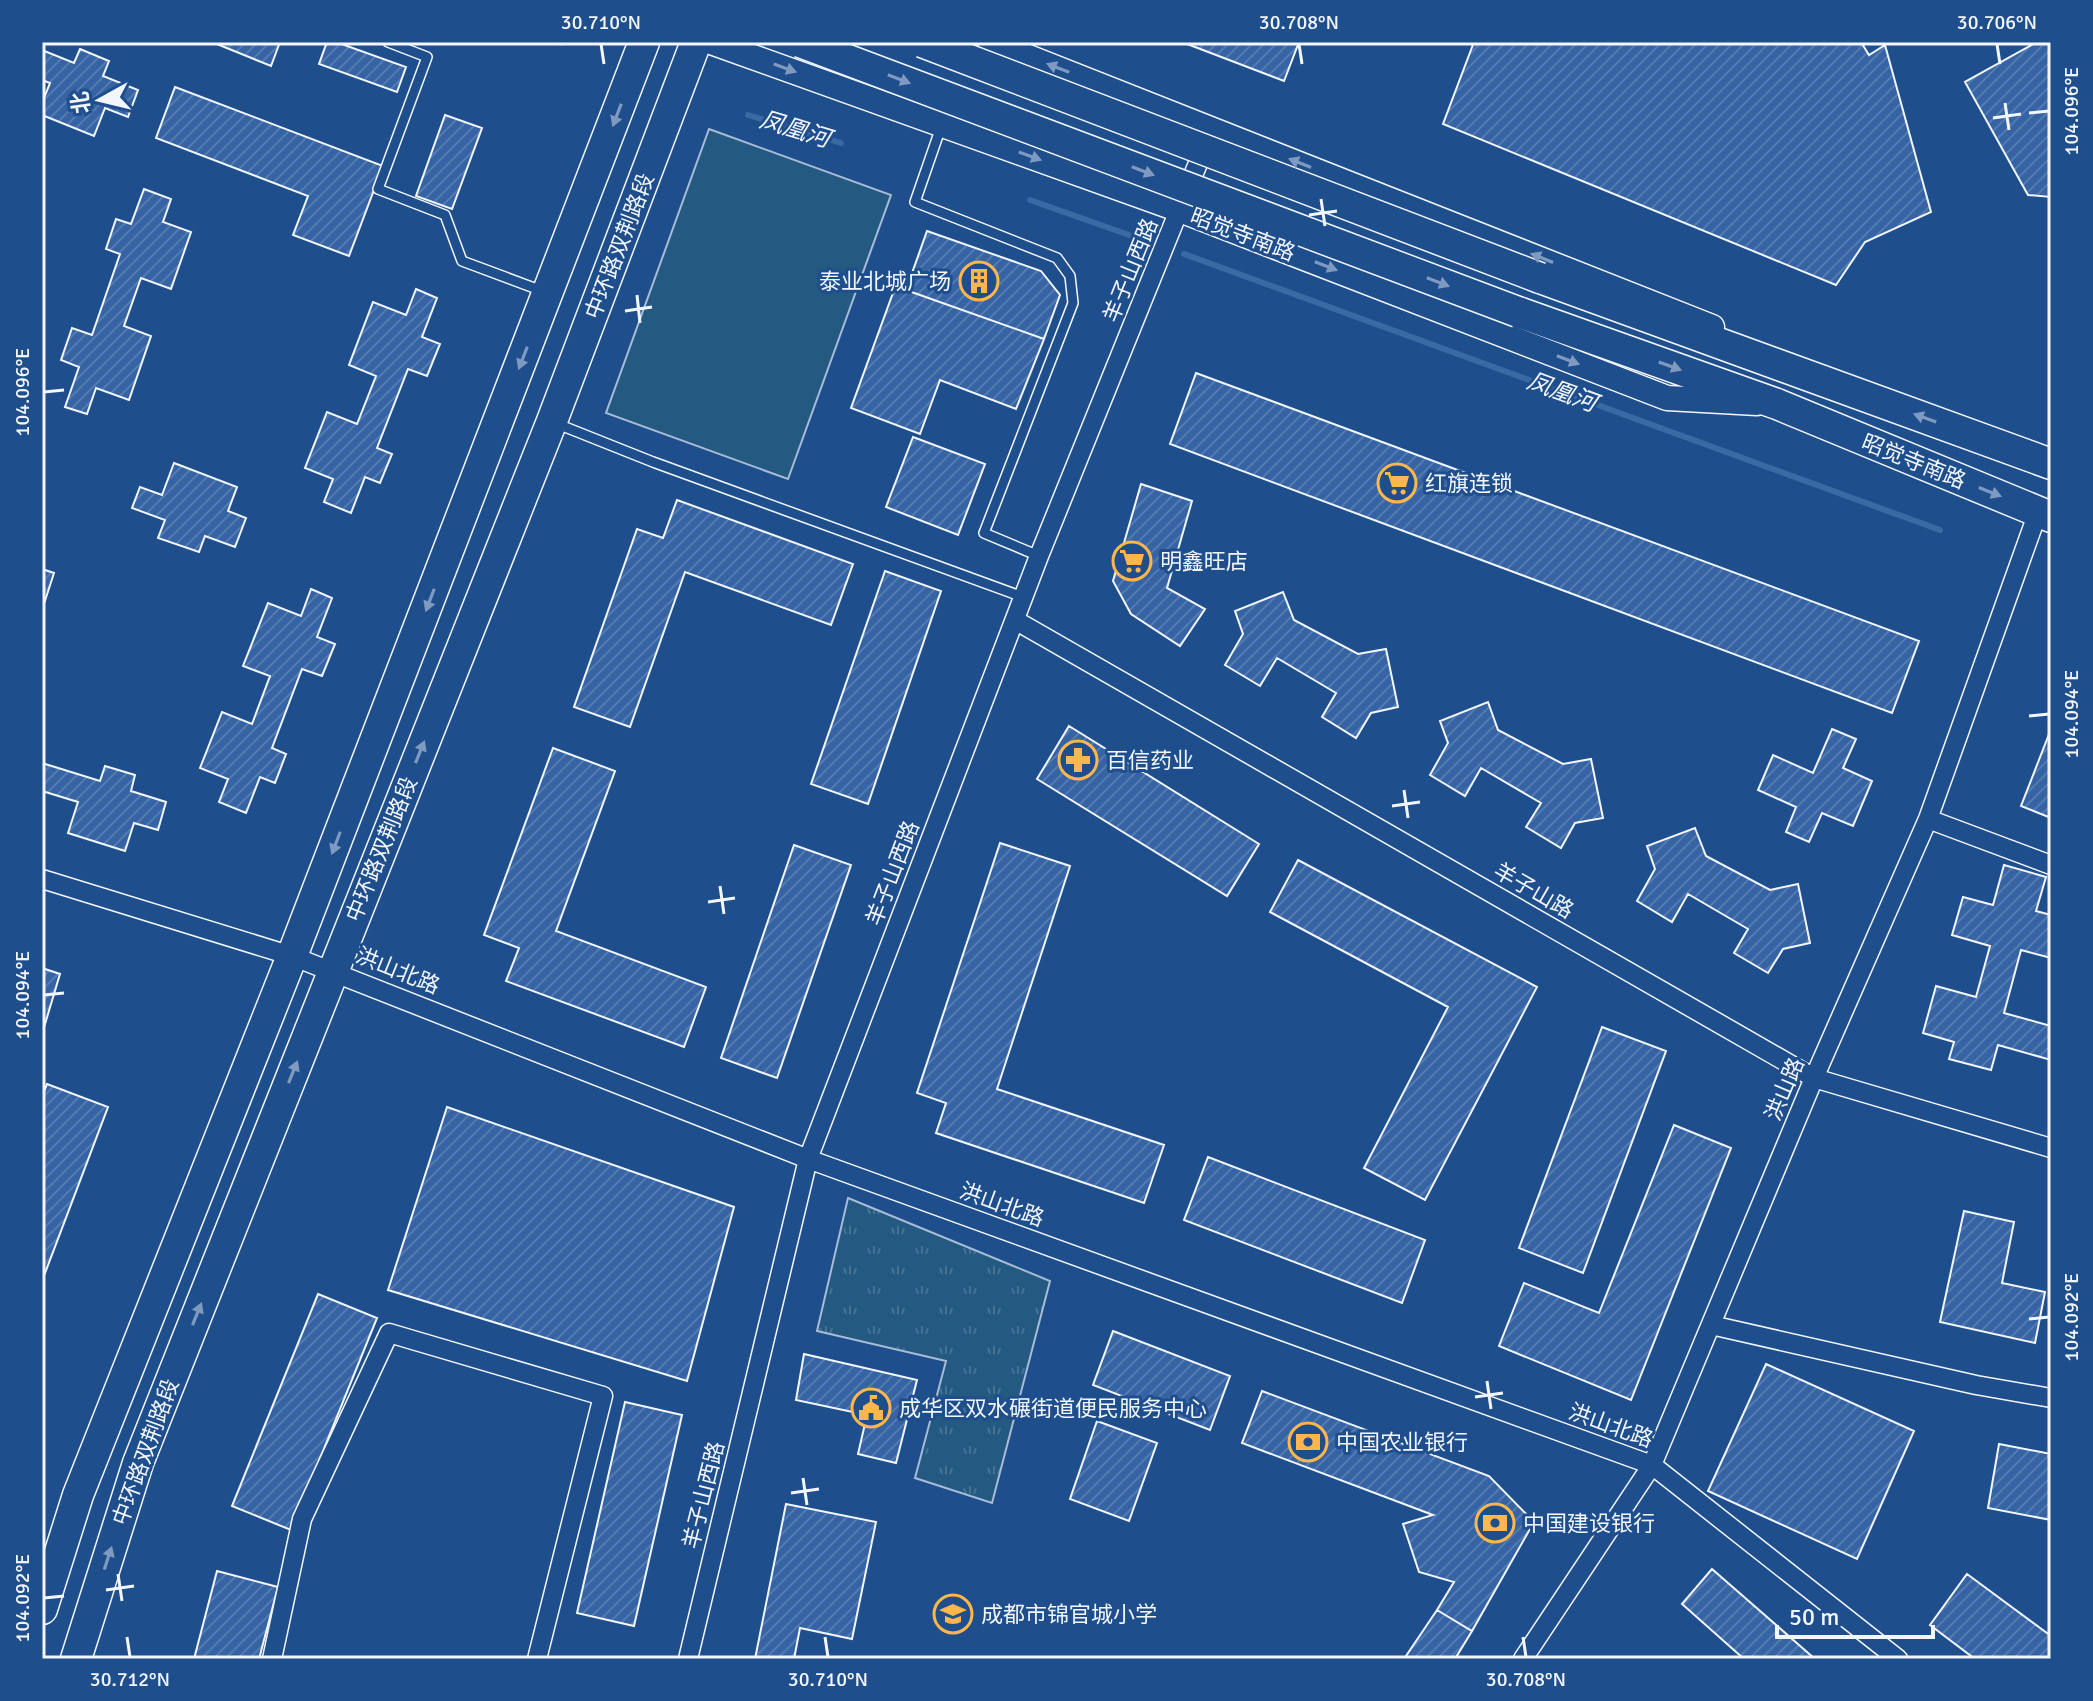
<svg xmlns="http://www.w3.org/2000/svg" width="2093" height="1701" font-family="Signika,'Noto Sans SC',sans-serif">
  <defs>
    <pattern id="park-tufts" width="24" height="20" patternUnits="userSpaceOnUse" patternTransform="scale(2)"><rect width="24" height="20" fill="#245a82"/><path d="M3 7l-1-3M5 7V3M7 7l1-3M15 17l-1-3M17 17v-4M19 17l1-3" fill="none" stroke="#447295"/></pattern>
    <pattern id="building-hatch" width="6" height="6" patternUnits="userSpaceOnUse" patternTransform="scale(2)"><rect width="6" height="6" fill="#3563a3"/><path d="M-1 1l2-2M0 6l6-6M5 7l2-2" fill="none" stroke="#537ab1"/></pattern>
  </defs>
  <rect width="100%" height="100%" fill="#1f4e8c"/>
  <path fill="url(#park-tufts)" stroke="#a8bbd7" stroke-width="2" d="M848 1198 1050 1281 992 1503 915 1478 946 1361 817 1331Z"/>
  <path fill="#245a82" stroke="#a8bbd7" stroke-width="2" d="M709 129 891 195 788 479 606 413Z"/>
  <g fill="none" stroke-linecap="round" stroke-linejoin="round">
    <path stroke="#3b69a3" stroke-width="6" d="M558 42 562 43
      M748 115 841 143
      M1030 200 1149 242
      M1184 254 1940 530"/>
  </g>
  <path fill="url(#building-hatch)" stroke="#f2f6ff" stroke-width="2" d="M212 42H280L271 66Z
    M327 42H336L406 67 397 92 319 64Z
    M1182 42H1299L1284 81Z
    M1474 42H1861L1869 55 1885 45 1931 212 1865 242 1836 285 1443 124Z
    M2037 42 2051 43V197L2028 195 1965 82Z
    M80 49 109 61 103 76 138 90 128 117 105 108 94 136 42 115V103L50 83 42 80V50L74 63Z
    M175 87 383 166 349 256 293 235 308 196 156 138Z
    M445 115 482 128 452 209 416 196Z
    M144 189 171 199 163 222 191 232 171 289 141 278 124 326 151 336 129 400 96 388 87 414 65 407 79 367 61 360 72 328 92 335 120 254 106 249 116 219 131 224Z
    M927 231 1041 271 1060 295 1044 339 906 290Z
    M897 282 906 290 1044 339 1016 409 940 380 920 434 851 408Z
    M416 289 437 298 422 337 440 344 427 376 408 369 377 448 392 454 380 483 365 477 351 513 324 502 333 479 305 468 327 412 357 424 376 376 349 365 373 302 406 315Z
    M1196 373 1919 641 1892 713 1170 444Z
    M913 437 985 464 958 535 886 507Z
    M174 463 237 487 228 511 246 518 235 547 205 536 199 552 158 538 165 520 132 508 140 487 162 495Z
    M1141 484 1192 501 1167 588 1205 609 1180 646 1131 614 1113 581Z
    M677 500 853 564 831 625 685 572 630 727 574 707 637 529 663 538Z
    M42 569 54 573 42 610Z
    M885 571 941 591 868 804 811 784Z
    M311 589 332 598 317 637 335 644 322 676 302 669 272 748 286 754 275 783 260 777 246 813 219 802 228 779 200 768 222 712 252 724 270 676 243 666 268 603 301 616Z
    M1283 592 1294 620 1358 654 1386 649 1398 707 1371 713 1356 738 1322 717 1336 693 1277 658 1260 686 1225 665 1243 634 1235 611Z
    M1488 702 1498 730 1563 764 1591 759 1603 818 1575 823 1561 848 1526 827 1541 803 1481 768 1465 796 1430 775 1448 743 1440 721Z
    M1069 726 1259 844 1227 896 1037 779Z
    M1832 729 1856 739 1843 768 1872 781 1853 826 1822 813 1809 842 1786 832 1796 807 1758 790 1773 755 1813 773Z
    M2051 729V818L2021 806Z
    M553 748 615 771 556 931 706 987 684 1047 506 981 519 948 484 935Z
    M42 763 100 781 105 766 135 775 131 791 166 802 158 830 134 823 125 851 68 833 78 802 42 791Z
    M1695 828 1706 856 1770 890 1798 884 1810 943 1783 949 1768 973 1734 953 1748 929 1688 894 1672 922 1637 901 1655 869 1647 846Z
    M1000 843 1070 866 997 1089 1164 1145 1144 1203 936 1133 946 1103 917 1093Z
    M794 845 851 865 777 1078 721 1058Z
    M1298 860 1537 987 1425 1200 1364 1168 1448 1007 1270 912Z
    M2004 865 2046 877 2036 911 2051 915V958L2021 950 2004 1013 2051 1026V1060L1998 1045 1991 1070 1949 1059 1954 1042 1923 1033 1936 986 1976 997 1990 946 1952 935 1963 897 1993 905Z
    M42 968 60 974 42 1034Z
    M1602 1027 1666 1051 1583 1273 1519 1248Z
    M47 1084 108 1107 42 1281V1096Z
    M447 1107 734 1207 687 1381 388 1290Z
    M1674 1125 1731 1148 1631 1400 1499 1346 1524 1283 1599 1313Z
    M1208 1157 1425 1240 1402 1303 1184 1220Z
    M1964 1211 2014 1222 2002 1283 2045 1292 2035 1343 1940 1322Z
    M318 1294 377 1318 291 1530 232 1506Z
    M1113 1331 1230 1376 1210 1430 1093 1385Z
    M804 1354 917 1380 896 1463 858 1454 867 1415 796 1400Z
    M1766 1364 1914 1431 1857 1559 1708 1491Z
    M1262 1391 1489 1476 1534 1522 1472 1631 1437 1610 1454 1582 1419 1572 1403 1524 1433 1515 1242 1443Z
    M625 1402 682 1415 634 1626 577 1613Z
    M1097 1421 1157 1443 1129 1521 1070 1499Z
    M1999 1444 2051 1454V1520L1988 1508Z
    M786 1504 876 1522 852 1639 800 1628 794 1659H755Z
    M1712 1569 1815 1659H1744L1682 1604Z
    M217 1571 278 1587 259 1659H194Z
    M1967 1574 2051 1636V1659H1975L1930 1625Z
    M1437 1610 1472 1631 1455 1659H1404Z"/>
  <g fill="none" stroke-linecap="round" stroke-linejoin="round">
    <g stroke="#f2f6ff" stroke-width="12">
      <path id="service" d="M388 42 427 57 378 189 445 215 462 261 545 292
        M941 127 915 202 1057 258 1070 276 1073 303 984 533 1039 556
        M555 423 653 462 1023 597"/>
    </g>
    <g stroke="#f2f6ff" stroke-width="21">
      <path id="minor" d="M1015 620 1814 1078 2051 1148
        M1928 819 2051 865
        M42 879 292 956 808 1159 1652 1465 1898 1659
        M1711 1325 1976 1385 2051 1398
        M272 1659 302 1519 389 1333 603 1396 537 1659
        M688 1659 808 1159 1039 556 1207 141
        M1523 1659 1652 1465 1814 1078 1928 819 2038 512"/>
    </g>
    <g stroke="#f2f6ff" stroke-width="27">
      <path id="tertiary" d="M711 42 1180 210 1667 398 1757 403
        M990 42 1712 327"/>
    </g>
    <g stroke="#f2f6ff" stroke-width="33">
      <path id="primary" d="M1540 278 2051 464
        M1518 312 1777 404 2051 517
        M42 1609 78 1495 292 956 644 42
        M76 1659 138 1463 552 421 696 42"/>
    </g>
    <use href="#service" stroke="#1f4e8c" stroke-width="9"/>
    <use href="#minor" stroke="#1f4e8c" stroke-width="18"/>
    <use href="#tertiary" stroke="#1f4e8c" stroke-width="24"/>
    <use href="#primary" stroke="#1f4e8c" stroke-width="30"/>
    <g stroke="#f2f6ff" stroke-width="33" stroke-linecap="butt">
      <path id="primary-bridge" d="M800 42 1518 312
        M922 42 1540 278"/>
    </g>
    <use href="#primary-bridge" stroke="#1f4e8c" stroke-width="30"/>
  </g>
  <defs><path id="oneway-solid" d="M-6-.8H1V-3.2L6.5 0L1 3.2V.8H-6Z" transform="scale(2)"/></defs>
  <g fill="#7e9ac0">
    <use href="#oneway-solid" transform="translate(785 68) rotate(20)"/>
    <use href="#oneway-solid" transform="translate(1058 68) rotate(-159)"/>
    <use href="#oneway-solid" transform="translate(899 79) rotate(21)"/>
    <use href="#oneway-solid" transform="translate(617 115) rotate(111)"/>
    <use href="#oneway-solid" transform="translate(1030 156) rotate(20)"/>
    <use href="#oneway-solid" transform="translate(1300 163) rotate(-158)"/>
    <use href="#oneway-solid" transform="translate(1143 171) rotate(21)"/>
    <use href="#oneway-solid" transform="translate(1542 258) rotate(-158)"/>
    <use href="#oneway-solid" transform="translate(1326 266) rotate(21)"/>
    <use href="#oneway-solid" transform="translate(1438 282) rotate(21)"/>
    <use href="#oneway-solid" transform="translate(523 358) rotate(111)"/>
    <use href="#oneway-solid" transform="translate(1568 360) rotate(21)"/>
    <use href="#oneway-solid" transform="translate(1670 366) rotate(20)"/>
    <use href="#oneway-solid" transform="translate(1925 418) rotate(-160)"/>
    <use href="#oneway-solid" transform="translate(1990 492) rotate(22)"/>
    <use href="#oneway-solid" transform="translate(430 600) rotate(111)"/>
    <use href="#oneway-solid" transform="translate(420 752) rotate(-68)"/>
    <use href="#oneway-solid" transform="translate(336 843) rotate(111)"/>
    <use href="#oneway-solid" transform="translate(293 1072) rotate(-68)"/>
    <use href="#oneway-solid" transform="translate(197 1314) rotate(-68)"/>
    <use href="#oneway-solid" transform="translate(108 1558) rotate(-72)"/>
  </g>
  <path fill="none" stroke="#f2f6ff" stroke-width="3" d="M601 44 604 64M1299 44 1302 64M1997 44 2000 64M2005 103 2009 130M2029 113 2049 111M1993 118 2021 114M1321 199 1325 226M1309 215 1337 211M637 295 640 323M625 311 652 307M44 392 64 390M2029 716 2049 714M1404 790 1408 818M1392 806 1420 802M720 886 724 914M708 902 735 898M44 995 64 993M2029 1319 2049 1317M1487 1381 1491 1409M1475 1397 1503 1393M803 1478 807 1505M791 1493 819 1489M118 1574 122 1601M106 1590 134 1586M44 1598 64 1596M127 1637 130 1657M825 1637 828 1657M1523 1637 1526 1657"/>
  <defs>
    <g id="building-ring" transform="scale(2)"><circle r="9.5" fill="#1f4e8c" stroke="#ffb74d" stroke-width="1.5"/><path d="M-4-6H4V6H1V3H-1V6H-4ZM-2.5-4.3h1.7v1.8h-1.7ZM.8-4.3h1.7v1.8H.8ZM-2.5-1h1.7V.8h-1.7ZM.8-1h1.7V.8H.8Z" fill="#ffb74d"/></g>
    <g id="supermarket-ring" transform="scale(2)"><circle r="9.5" fill="#1f4e8c" stroke="#ffb74d" stroke-width="1.5"/><path d="M-6-5.5h2.5l.6 2H6L4.5 2H-2.5L-4.4-4H-6ZM-1.5 3.2a1.3 1.3 0 1 0 .1 0ZM3 3.2a1.3 1.3 0 1 0 .1 0Z" fill="#ffb74d"/></g>
    <g id="pharmacy-ring" transform="scale(2)"><circle r="9.5" fill="#1f4e8c" stroke="#ffb74d" stroke-width="1.5"/><path d="M-2-6h4v4h4v4h-4v4h-4v-4h-4v-4h4Z" fill="#ffb74d"/></g>
    <g id="civic-ring" transform="scale(2)"><circle r="9.5" fill="#1f4e8c" stroke="#ffb74d" stroke-width="1.5"/><path d="M-.6-6.5H3V-4.5H.6V-3L4-1V1h2V6H-6V1h2V-1L-.6-3ZM-1.2 2.5V6h2.4V2.5Z" fill="#ffb74d"/></g>
    <g id="bank-ring" transform="scale(2)"><circle r="9.5" fill="#1f4e8c" stroke="#ffb74d" stroke-width="1.5"/><path d="M-6-4H6V4H-6ZM0-2.3a2.3 2.3 0 1 0 0 4.6a2.3 2.3 0 1 0 0-4.6Z" fill="#ffb74d"/></g>
    <g id="school-ring" transform="scale(2)"><circle r="9.5" fill="#1f4e8c" stroke="#ffb74d" stroke-width="1.5"/><path d="M0-5L7-2L0 1L-7-2ZM-4 1L0 2.5L4 1V4Q0 6-4 4Z" fill="#ffb74d"/></g>
  </defs>
  <g fill-rule="evenodd">
    <use href="#building-ring" x="979" y="281"/>
    <use href="#supermarket-ring" x="1397" y="483"/>
    <use href="#supermarket-ring" x="1132" y="561"/>
    <use href="#pharmacy-ring" x="1078" y="760"/>
    <use href="#civic-ring" x="871" y="1408"/>
    <use href="#bank-ring" x="1308" y="1442"/>
    <use href="#bank-ring" x="1495" y="1523"/>
    <use href="#school-ring" x="953" y="1614"/>
  </g>
  <g text-anchor="middle" stroke-width="6" stroke-linejoin="round" paint-order="stroke">
    <g font-size="22" fill="#f2f6ff" stroke="#1f4e8c">
      <text transform="translate(1243 234) rotate(21)" y="8">昭觉寺南路</text>
      <text transform="translate(619 246) rotate(-69)" y="8">中环路双荆路段</text>
      <text transform="translate(1130 270) rotate(-68)" y="8">羊子山西路</text>
      <text transform="translate(1914 461) rotate(22)" y="8">昭觉寺南路</text>
      <text transform="translate(381 849) rotate(-68)" y="8">中环路双荆路段</text>
      <text transform="translate(892 873) rotate(-69)" y="8">羊子山西路</text>
      <text transform="translate(1534 890) rotate(30)" y="8">羊子山路</text>
      <text transform="translate(398 970) rotate(22)" y="8">洪山北路</text>
      <text transform="translate(1784 1089) rotate(-67)" y="8">洪山路</text>
      <text transform="translate(1002 1204) rotate(20)" y="8">洪山北路</text>
      <text transform="translate(1611 1425) rotate(20)" y="8">洪山北路</text>
      <text transform="translate(145 1452) rotate(-70)" y="8">中环路双荆路段</text>
      <text transform="translate(703 1495) rotate(-76)" y="8">羊子山西路</text>
    </g>
    <g font-size="22" fill="#f2f6ff" stroke="#1f4e8c" text-anchor="start">
      <text x="951" y="289" text-anchor="end">泰业北城广场</text>
      <text x="1425" y="491">红旗连锁</text>
      <text x="1160" y="569">明鑫旺店</text>
      <text x="1106" y="768">百信药业</text>
      <text x="899" y="1416">成华区双水碾街道便民服务中心</text>
      <text x="1336" y="1450">中国农业银行</text>
      <text x="1523" y="1531">中国建设银行</text>
      <text x="981" y="1622">成都市锦官城小学</text>
    </g>
    <g font-size="24" font-style="italic" fill="#f2f6ff" stroke="#1f4e8c">
      <text transform="translate(795 129) rotate(17)" y="8">凤凰河</text>
      <text transform="translate(1562 392) rotate(20)" y="8">凤凰河</text>
    </g>
  </g>
  <rect width="2093" height="1701" fill="none" stroke="#1f4e8c" stroke-width="88"/>
  <g transform="translate(100 100) rotate(262)" stroke="#1f4e8c" stroke-width="6" paint-order="stroke">
  <path d="M0-6L14 30L0 20L-14 30Z" fill="#f2f6ff"/>
  <text y="-12" font-size="22" font-weight="bold" text-anchor="middle" fill="#f2f6ff">北</text>
  </g>
  <path d="M1777 1625v12h156v-12" fill="none" stroke="#f2f6ff" stroke-width="4"/>
  <text x="1789" y="1625" font-size="24" fill="#f2f6ff" stroke="#1f4e8c" stroke-width="6" paint-order="stroke">50 m</text>
  <rect x="44" y="44" width="2005" height="1613" fill="none" stroke="#f2f6ff" stroke-width="3"/>
  <g font-size="20" text-anchor="middle" fill="#f2f6ff">
    <text x="601" y="29">30.710°N</text>
    <text x="1299" y="29">30.708°N</text>
    <text x="1997" y="29">30.706°N</text>
    <text transform="translate(2071 111) rotate(-90)" y="7">104.096°E</text>
    <text transform="translate(22 392) rotate(-90)" y="7">104.096°E</text>
    <text transform="translate(2071 714) rotate(-90)" y="7">104.094°E</text>
    <text transform="translate(22 995) rotate(-90)" y="7">104.094°E</text>
    <text transform="translate(2071 1317) rotate(-90)" y="7">104.092°E</text>
    <text transform="translate(22 1598) rotate(-90)" y="7">104.092°E</text>
    <text x="130" y="1686">30.712°N</text>
    <text x="828" y="1686">30.710°N</text>
    <text x="1526" y="1686">30.708°N</text>
  </g>
</svg>
